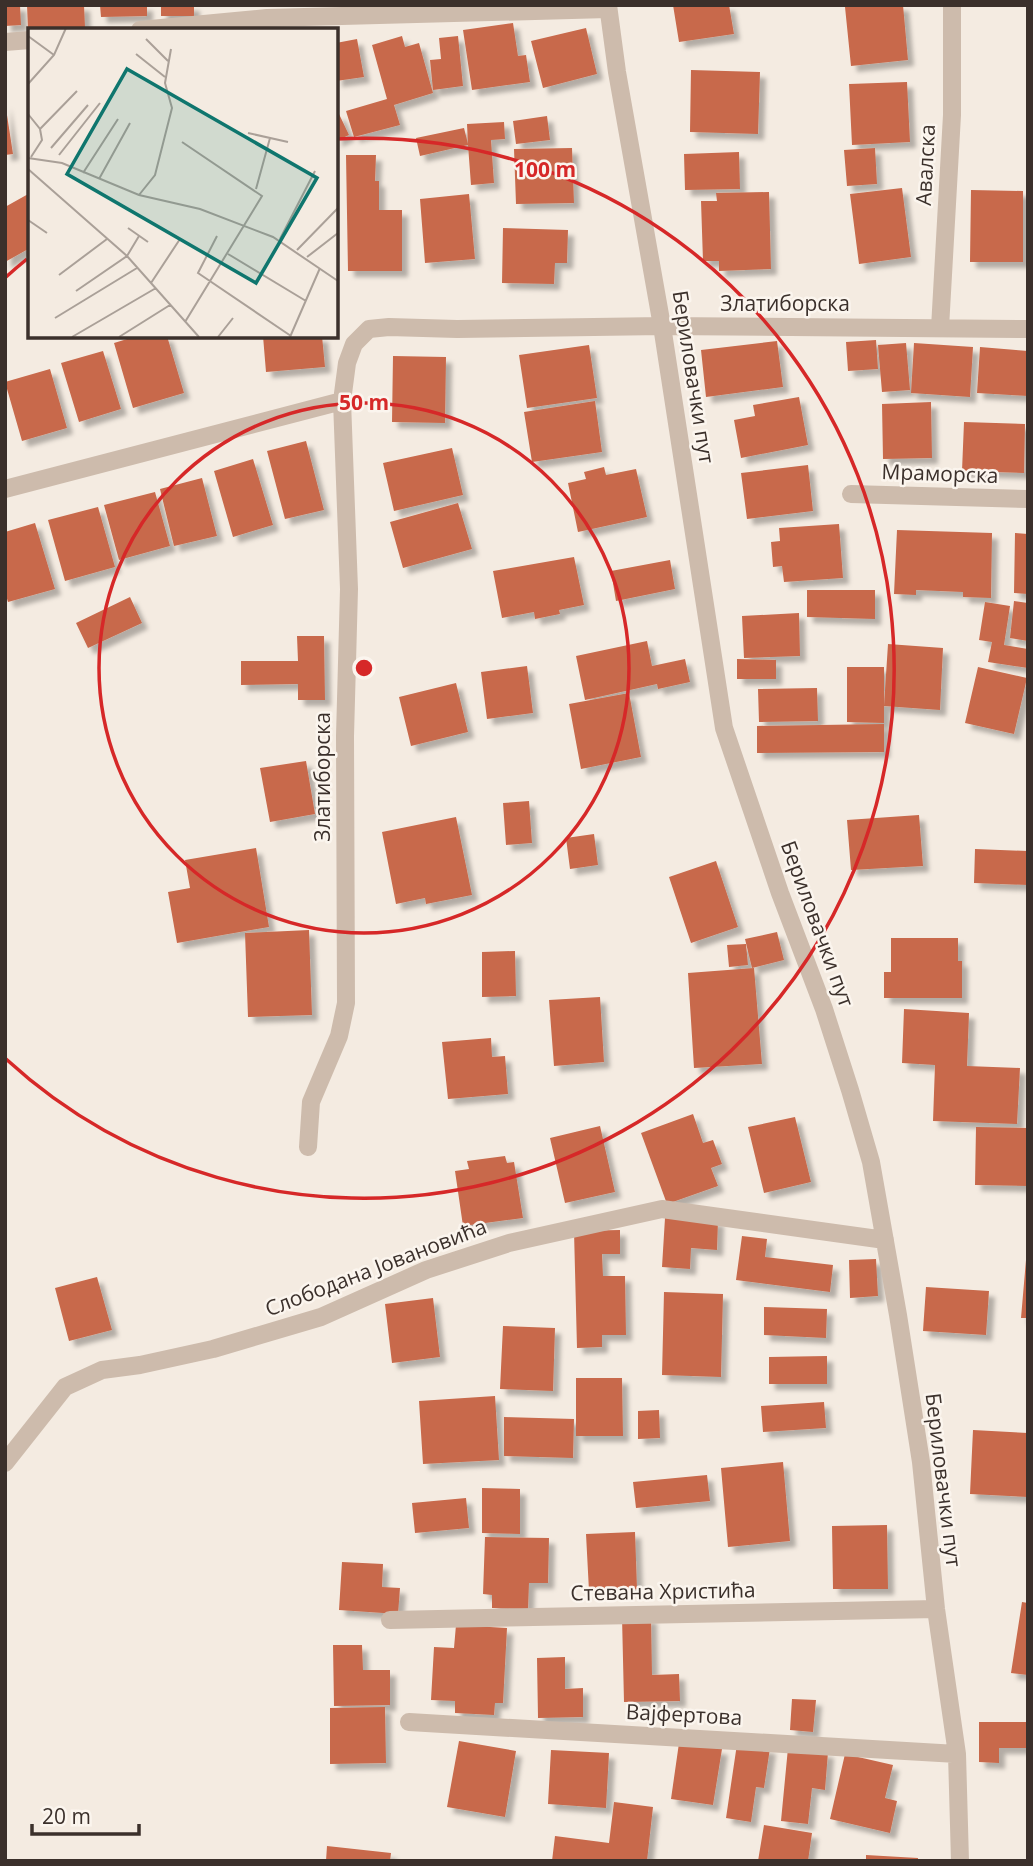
<svg xmlns="http://www.w3.org/2000/svg" width="1033" height="1866" font-family="'Open Sans',sans-serif">
  <defs>
    <filter id="shadow"><feDropShadow dx="6" dy="6" stdDeviation="2" flood-color="#0004"/></filter>
  </defs>
  <rect width="100%" height="100%" fill="#f4ebe1"/>
  <path fill="#c8694b" filter="url(#shadow)" d="M5 5H20L21 25 5 26Z
    M27 5H84L85 27 28 29Z
    M100 5H147V16L101 17Z
    M161 5H194V16H161Z
    M673 5H729L734 34 679 42Z
    M858 5H903L908 60 851 66 845 7Z
    M513 23 518 56 526 55 530 82 472 90 463 30Z
    M586 28 597 74 543 88 531 41Z
    M402 36 405 47 419 43 433 93 394 105 400 125 354 137 346 111 387 99 372 45Z
    M458 36 463 86 433 90 430 60 441 59 439 38Z
    M357 39 364 77 336 81V43Z
    M691 70 760 72 758 134 690 132Z
    M907 82 910 142 852 145 849 84Z
    M5 102 13 154 5 155Z
    M339 114 349 135 336 141V115Z
    M547 116 550 140 516 144 513 121Z
    M504 122 505 139 491 140 494 183 471 185 468 145 420 156 416 138 464 128 468 144 467 124Z
    M572 148 574 203 516 204 514 149Z
    M875 148 877 184 847 186 844 150Z
    M739 152 740 189 685 190 684 154Z
    M346 155H376L375 181H379V210H402V271H348Z
    M902 188 911 257 859 264 850 194Z
    M971 190 1023 191V262H970Z
    M769 192 771 269 719 271V261H703L701 201H717L716 193Z
    M30 193V248L5 262V207Z
    M469 194 475 259 425 263 420 199Z
    M503 228 568 230 567 263H555L554 284 502 283Z
    M137 336H167L184 393 133 408 114 343Z
    M263 336H322L325 367 266 372Z
    M876 340 878 369 848 371 846 342Z
    M777 341 783 387 706 397 701 350Z
    M906 343 910 390 882 392 878 345Z
    M914 343 973 347 970 397 911 393Z
    M589 345 597 398 527 408 519 355Z
    M980 347 1028 351V396L977 393Z
    M103 351 121 409 79 422 61 363Z
    M393 356 446 357 445 423 392 422Z
    M50 369 67 428 22 441 5 382Z
    M799 397 808 445 741 458 734 420 755 416 753 405Z
    M595 401 602 452 532 462 524 412Z
    M931 402 932 458 883 459 882 404Z
    M964 422 1025 424 1024 473 962 471Z
    M306 441 324 510 285 519 267 451Z
    M452 448 463 495 394 511 383 463Z
    M253 459 273 525 233 537 214 471Z
    M808 465 813 511 747 519 741 473Z
    M604 467 606 475 636 469 647 517 578 532 568 483 586 479 584 472Z
    M202 478 217 536 174 546 160 489Z
    M155 492 170 546 119 560 104 505Z
    M458 503 472 549 403 568 390 522Z
    M98 507 115 567 65 581 48 520Z
    M35 523 55 589 8 602 5 592V532Z
    M839 524 843 578 784 582 782 566 773 567 771 542 780 541 779 528Z
    M897 530 992 533 991 598 963 597V592L916 590V595L894 594Z
    M1015 533 1028 534V594L1014 593Z
    M574 557 584 605 559 610 560 614 535 619 534 612 502 618 493 571Z
    M670 560 675 589 616 601 611 571Z
    M807 590H875V619L807 617Z
    M130 597 142 623 88 648 76 623Z
    M1014 601 1028 603V641L1010 638Z
    M985 602 1010 606 1004 645 1028 649V668L988 662 992 642 979 640Z
    M799 613 800 656 744 658 742 616Z
    M297 636H324L325 700H298V684L241 685V661H298Z
    M647 641 652 666 685 659 690 682 658 689 657 684 585 700 576 656Z
    M888 644 943 648 940 710 884 706Z
    M737 659 776 660V679H737Z
    M527 666 533 713 487 719 481 672Z
    M847 667H884V723L847 722Z
    M978 667 1027 678 1014 734 965 723Z
    M456 683 468 732 411 746 399 697Z
    M817 688 818 721 759 722 758 689Z
    M629 693 641 757 581 769 569 704Z
    M884 724V752L757 753V726Z
    M306 761 315 814 270 822 260 768Z
    M529 801 532 843 506 845 503 803Z
    M919 815 923 866 851 870 847 820Z
    M456 817 472 895 426 904 425 898 396 904 382 832Z
    M594 834 598 865 570 869 566 838Z
    M256 848 269 927 177 943 168 892 190 888 185 860Z
    M975 849 1028 851V885L974 883Z
    M716 861 738 927 691 943 669 877Z
    M309 930 312 1015 248 1017 245 933Z
    M777 932 784 960 752 968 745 939Z
    M891 938H958V961H962V998H884V972H891Z
    M746 944 748 965 729 967 727 945Z
    M515 951 516 996 482 997V952Z
    M754 968 762 1064 694 1068 688 973Z
    M600 997 604 1062 554 1066 549 1000Z
    M904 1009 969 1013 967 1066 1020 1068 1017 1124 933 1121 935 1065 902 1063Z
    M491 1038 492 1057 505 1056 508 1094 448 1099 442 1042Z
    M693 1114 703 1143 713 1140 722 1164 711 1168 718 1186 667 1204 641 1133Z
    M795 1117 811 1182 764 1193 748 1127Z
    M600 1126 615 1192 565 1203 550 1138Z
    M976 1127 1028 1128V1186L975 1185Z
    M505 1156 507 1163 514 1162 523 1218 463 1226 455 1171 469 1169 467 1161Z
    M665 1218 718 1220 717 1250 691 1248 690 1269 662 1267Z
    M620 1230V1254H602L603 1276H625L626 1335H602V1347L577 1348 574 1231Z
    M742 1236 767 1239 765 1257 833 1265 830 1292 736 1280Z
    M876 1259 878 1296 850 1298 849 1260Z
    M1026 1260H1028V1318H1021Z
    M97 1277 112 1330 69 1341 55 1288Z
    M926 1287 989 1291 986 1335 923 1331Z
    M664 1292 723 1294 721 1377 662 1375Z
    M433 1298 440 1357 392 1363 385 1304Z
    M764 1307 827 1309 826 1338 764 1335Z
    M503 1326 555 1328 553 1391 500 1389Z
    M827 1356V1384H769V1357Z
    M576 1378H622L623 1436H576Z
    M495 1396 499 1460 423 1464 419 1401Z
    M824 1402 826 1428 763 1432 761 1406Z
    M659 1410 660 1438 638 1439V1411Z
    M504 1417 574 1419 573 1458 504 1456Z
    M973 1430 1028 1433V1497L970 1494Z
    M783 1462 790 1541 728 1547 721 1468Z
    M707 1475 710 1501 636 1508 633 1482Z
    M482 1488 520 1489V1534L482 1533Z
    M466 1498 469 1528 415 1533 412 1503Z
    M887 1525 888 1589H833L832 1526Z
    M635 1532 637 1589 589 1591 586 1534Z
    M485 1537 549 1538 548 1583H529L528 1609 492 1608V1595L483 1594Z
    M342 1562 383 1564 382 1587 400 1588 398 1614 339 1610Z
    M1022 1602 1028 1603V1675L1011 1673Z
    M622 1617H651L652 1675 679 1674 680 1701 624 1702Z
    M456 1625 507 1628 503 1703H495L494 1715 455 1713V1701L431 1700 434 1647 454 1648Z
    M333 1645H362L363 1670H390V1705L334 1706Z
    M565 1657V1689L583 1688V1717L538 1718 537 1658Z
    M792 1699 816 1700 813 1732 790 1730Z
    M385 1707 386 1763 330 1764V1708Z
    M979 1722H1028V1748H999V1763L979 1762Z
    M459 1741 516 1751 505 1817 447 1807Z
    M679 1743 722 1749 713 1805 671 1799Z
    M737 1744 770 1748 764 1788 756 1787 751 1822 726 1818Z
    M788 1748 828 1752 825 1790 812 1788 808 1824 781 1821Z
    M551 1750 609 1753 606 1808 548 1804Z
    M845 1754 893 1765 885 1798 897 1801 890 1833 830 1819Z
    M614 1802 653 1807 647 1861H552L555 1836 609 1843Z
    M764 1825 812 1833 808 1861H758Z
    M327 1846 391 1853 390 1861H326Z
    M866 1855 918 1858V1861H866Z"/>
  <g fill="none" stroke-linecap="round" stroke-linejoin="round">
    <path stroke="#cdbbac" stroke-width="18" d="M608 5 617 72 662 326 724 728 780 893 824 1009 850 1090 871 1162 898 1315 921 1462 936 1609 957 1754 960 1861
      M140 30 267 18 608 9
      M5 42 30 40
      M940 328 952 115V5
      M5 489 342 401
      M851 494 1028 499
      M308 1147 311 1102 339 1036 346 1003 345 736 349 589 342 401 347 363 354 344 369 329 389 327 457 329 662 326 1028 329
      M5 1463 65 1387 102 1370 140 1365 213 1349 321 1317 426 1270 509 1243 662 1209 885 1240
      M390 1620 936 1609
      M409 1722 957 1754"/>
  </g>
  <g fill="none" stroke="#d62828" stroke-width="3.5">
    <circle cx="364" cy="668" r="265"/>
    <path d="M6 277A530 530 0 0 1 27 259M336 139A530 530 0 1 1 6 1059"/>
  </g>
  <g text-anchor="middle" stroke-width="5" stroke-linejoin="round" paint-order="stroke">
    <g font-size="21" fill="#3b302b" stroke="#fbf5ee">
      <text transform="translate(926 165) rotate(-87)" y="7">Авалска</text>
      <text x="785" y="311">Златиборска</text>
      <text transform="translate(693 377) rotate(81)" y="7">Бериловачки пут</text>
      <text transform="translate(940 474) rotate(2)" y="7">Мраморска</text>
      <text transform="translate(323 777) rotate(-90)" y="7">Златиборска</text>
      <text transform="translate(817 924) rotate(70)" y="7">Бериловачки пут</text>
      <text transform="translate(376 1268) rotate(-21)" y="7">Слободана Јовановића</text>
      <text transform="translate(943 1480) rotate(83)" y="7">Бериловачки пут</text>
      <text transform="translate(663 1592) rotate(-1)" y="7">Стевана Христића</text>
      <text transform="translate(684 1715) rotate(3)" y="7">Вајфертова</text>
    </g>
  </g>
  <g transform="translate(28 28)">
    <rect width="310" height="310" fill="#f4ebe1"/>
    <path fill="none" stroke="#aaa098" stroke-width="2" d="M0 8 26 27M118 11 140 33M108 26 137 49M0 56 26 27 38 0M0 86 12 101 14 112 3 129M12 101 49 63M220 105 260 114M154 114 234 168 157 294M23 120 60 77M31 127 72 75M0 130 34 135 111 167 172 181 245 209 310 253M0 141 99 228 171 309M55 145 90 91M71 151 102 95M228 161 242 110M111 167 127 147 144 80 137 55 143 21M0 192 19 205M100 200 120 214M189 208 170 245 263 308M252 211 287 143M269 222 310 180M200 226 278 273M279 229 310 205M31 247 79 211M123 255 152 211M48 263 99 228 111 208M27 290 109 240M44 309 128 260M91 309 142 277M190 309 205 290M262 309 292 240"/>
    <path fill="#0f766e" fill-opacity="0.15" stroke="#0f766e" stroke-width="3.5" d="M99 41 289 150 228 255 39 146Z"/>
    <rect width="310" height="310" fill="none" stroke="#3b302b" stroke-width="3.5"/>
  </g>
  <circle cx="364" cy="668" r="10" fill="#d62828" stroke="#fbf5ee" stroke-width="3.5"/>
  <g font-size="21" text-anchor="middle" font-weight="bold" fill="#d62828" stroke="#fbf5ee" stroke-width="5" stroke-linejoin="round" paint-order="stroke">
    <text x="545" y="177">100 m</text>
    <text x="364" y="410">50 m</text>
  </g>
  <rect width="1033" height="1866" fill="none" stroke="#3b302b" stroke-width="14"/>
  <path d="M32 1824v10h107v-10" fill="none" stroke="#3b302b" stroke-width="3.5"/>
  <text x="42" y="1824" font-size="21" fill="#3b302b" stroke="#fbf5ee" stroke-width="5" paint-order="stroke">20 m</text>
</svg>
